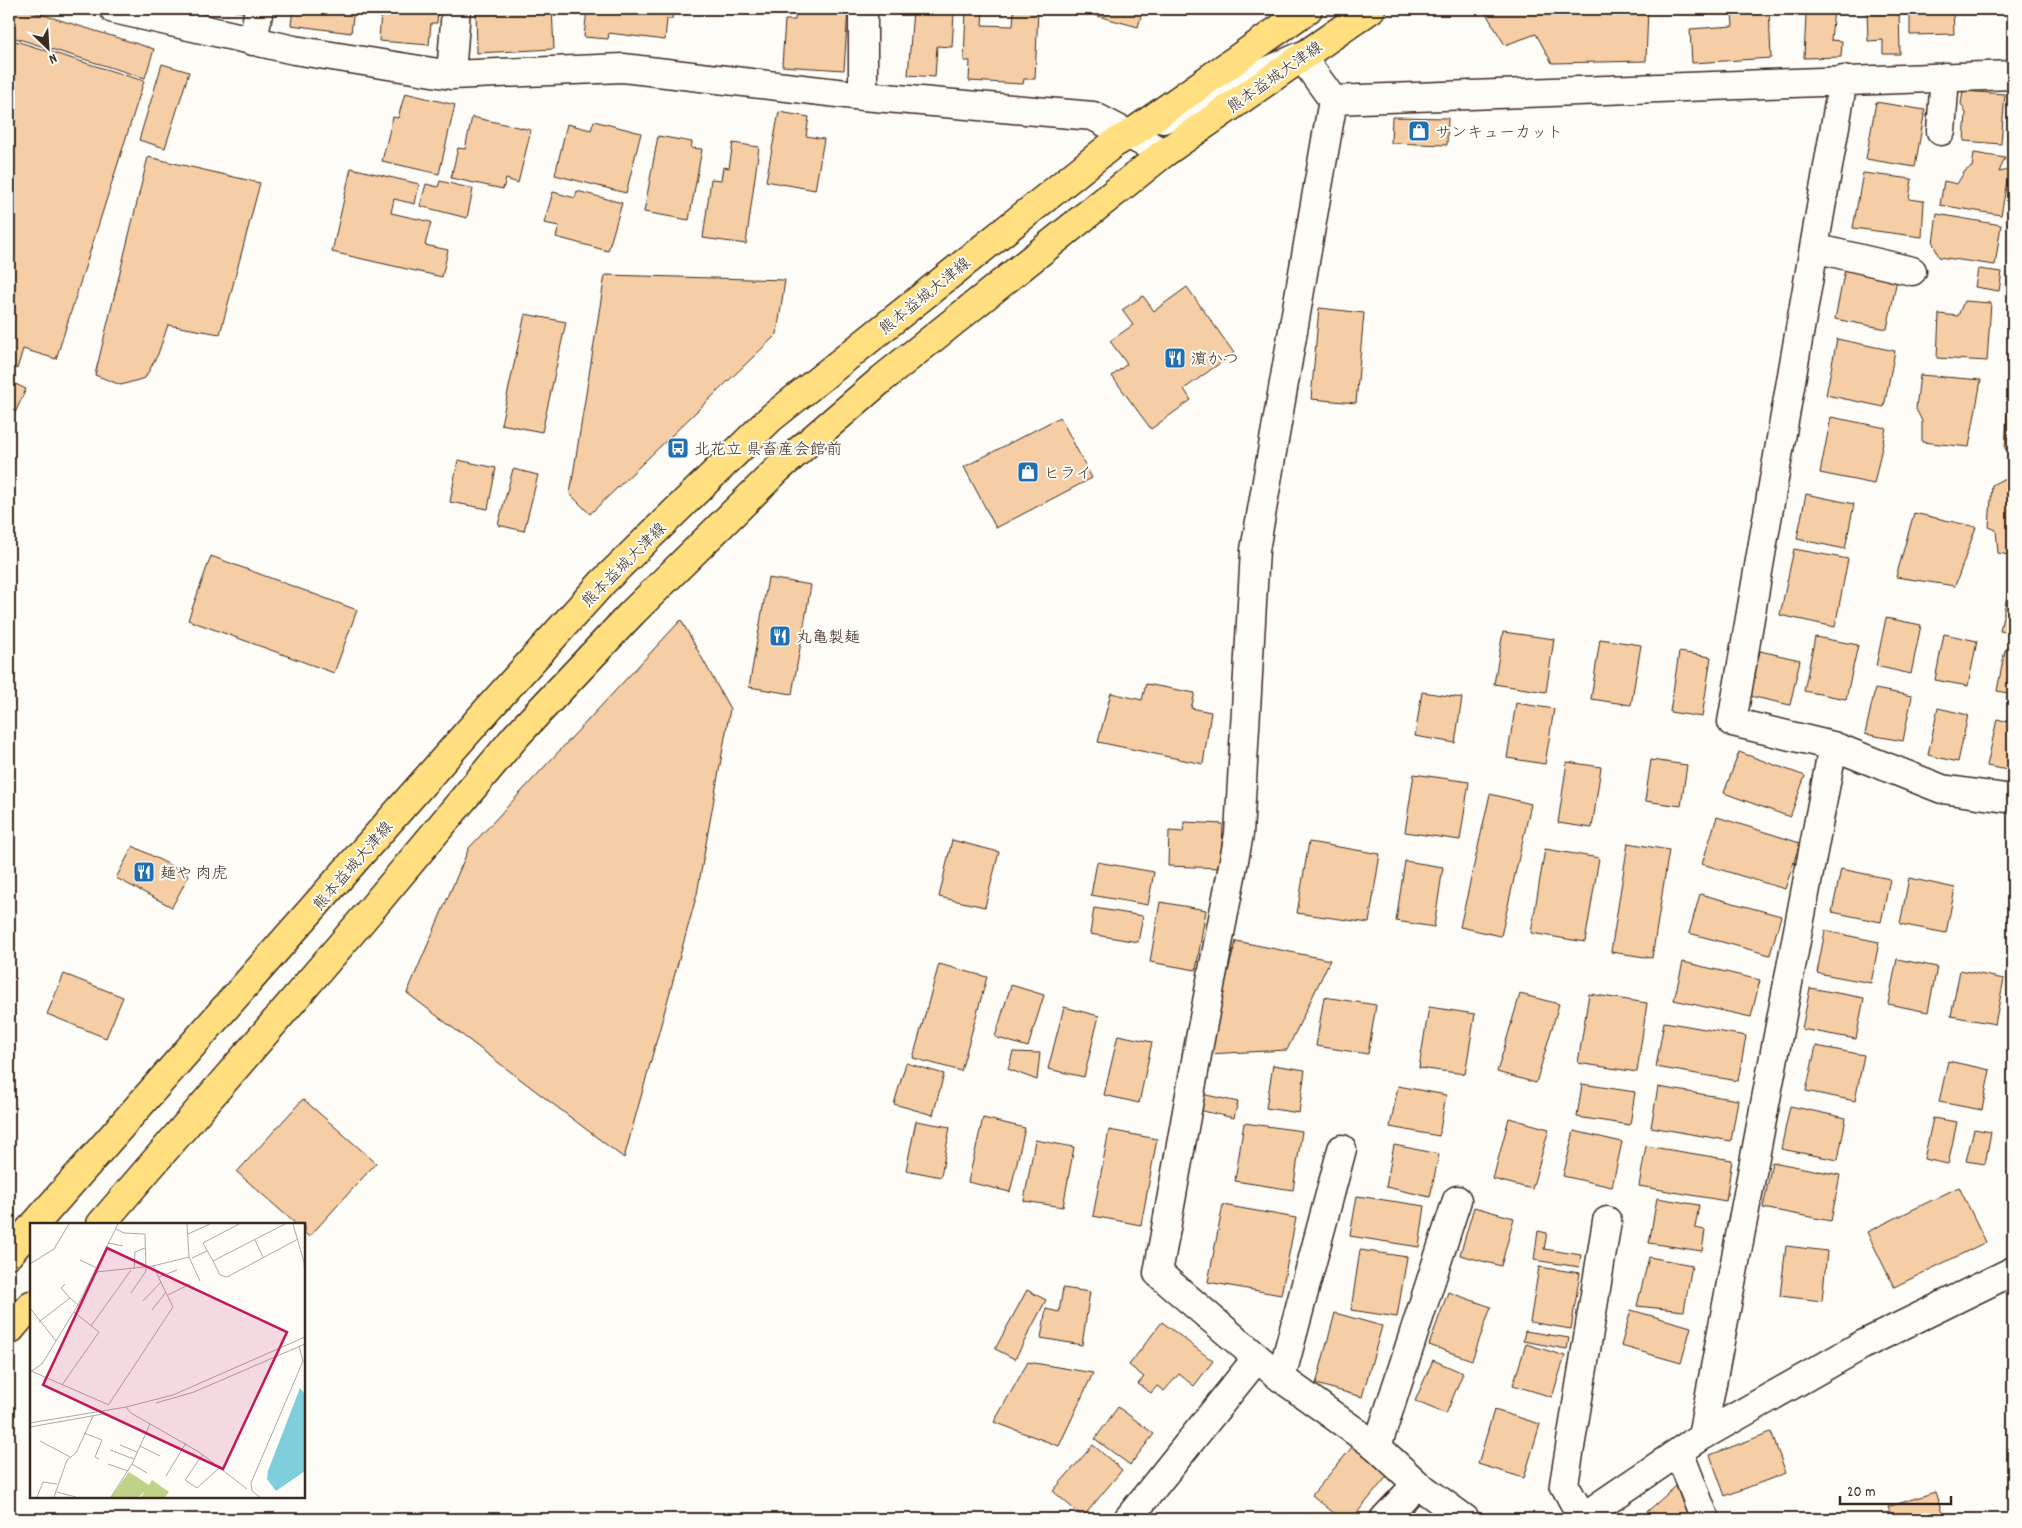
<svg xmlns="http://www.w3.org/2000/svg" width="2022" height="1528" font-family="Dekko,'Klee One',sans-serif">
  <rect width="100%" height="100%" fill="#fdfcf7"/>
  <filter id="ink" filterUnits="userSpaceOnUse"><feTurbulence type="fractalNoise" baseFrequency=".02" numOctaves="2"/><feDisplacementMap in="SourceGraphic" scale="10" xChannelSelector="R" yChannelSelector="G"/><feConvolveMatrix kernelMatrix="1 2 1 2 8 2 1 2 1" color-interpolation-filters="sRGB"/></filter>
  <g filter="url(#ink)">
    <path fill="#f6cea6" stroke="#3b2a1e" d="M9 9H24L154 49 145 78 9 36Z
      M223 9H248V13Z
      M293 9H354L351 33 291 25Z
      M375 9H438L437 23H431L429 45 379 41 381 10Z
      M476 9H552L554 49 477 53Z
      M587 9H673L672 19H667L665 40 609 33 608 39 584 37Z
      M796 9H848L844 70 782 66 785 20H795Z
      M966 9H983L982 25 1013 26 1014 9H1038L1035 79H1024L1023 84 969 81 970 61H964Z
      M1096 9H1143L1138 27 1094 15Z
      M1490 9H1648L1646 61 1552 63 1536 34 1505 45 1485 12Z
      M1724 9H1769L1771 58 1692 63 1690 29 1733 26 1732 14Z
      M1781 9H1834L1831 40 1842 41 1841 57 1804 58 1806 14Z
      M1867 9H1899L1900 54H1883V40L1868 41Z
      M1924 9H1953L1954 34 1910 35V10H1924Z
      M1975 9H2004V11H1976Z
      M913 10 954 13 952 47 937 46 935 77 908 75Z
      M9 39 144 81 56 359 23 349 17 369 9 366Z
      M162 64 189 72 165 148 139 140Z
      M1963 91 2005 94 2001 144 1964 141 1966 113 1961 104Z
      M405 93 455 105 439 174 382 161 393 117 398 118Z
      M1876 102 1925 110 1915 167 1866 159Z
      M779 112 809 117 806 136 824 139 815 190 766 181Z
      M472 117 531 130 518 183 506 179 503 189 451 178 458 148 465 149Z
      M1392 117 1448 118 1447 145 1391 143Z
      M594 121 641 133 626 193 555 175 567 124 591 130Z
      M658 136 692 142 691 148 702 149 689 220 644 212Z
      M733 143 759 147 746 244 703 238 711 179 721 180 723 167 729 168Z
      M1974 153 2005 158 1999 172 2009 170 2001 215 1940 205 1944 181 1957 184 1965 171 1972 167Z
      M148 157 260 183 220 334 168 325 158 354 145 378 121 385 95 375Z
      M351 168 419 184 415 204 394 199 391 213 431 222 425 245 448 250 442 277 332 252Z
      M1863 173 1912 179 1909 199 1924 201 1922 237 1853 228Z
      M440 181 473 189 467 218 420 206 426 184 438 187Z
      M577 191 622 203 608 251 556 237 559 226 544 223 553 192 575 198Z
      M1937 214 2001 225 1995 265 1939 257 1933 243Z
      M1845 269 1897 279 1887 329 1835 319Z
      M1978 269 2002 272 1999 291 1975 287Z
      M605 275 785 280 777 334 590 514 570 494Z
      M1187 287 1234 353 1184 389 1191 400 1151 429 1112 376 1127 364 1110 341 1133 325 1122 310 1143 296 1154 311Z
      M1964 301 1991 303 1987 361 1937 358 1939 314 1958 316Z
      M1319 308 1364 313 1356 403 1311 399Z
      M525 314 566 322 542 432 501 424Z
      M1837 339 1895 351 1884 407 1826 395Z
      M2009 357H2013V373L2008 372Z
      M1920 375 1981 380 1969 447 1922 442V421L1916 409Z
      M9 381 26 389 9 426Z
      M2007 413 2013 414V449H2005Z
      M1060 417 1092 478 996 528 964 467Z
      M1831 417 1886 428 1874 484 1820 473Z
      M458 460 496 468 488 509 450 502Z
      M513 469 538 475 524 531 498 525Z
      M2003 479H2013V556L1998 553 1996 530 1989 527 1992 485Z
      M1806 494 1854 504 1845 549 1797 539Z
      M1914 513 1976 527 1955 586 1896 577Z
      M1794 549 1848 559 1835 627 1780 615Z
      M211 556 357 610 334 673 188 620Z
      M768 578 811 585 792 694 749 687Z
      M2008 591 2013 592V633L2000 631Z
      M1886 618 1921 625 1911 674 1876 666Z
      M681 620 730 709 697 894 624 1158 407 993 469 848Z
      M1503 632 1554 639 1546 692 1494 684Z
      M1944 634 1977 641 1968 686 1935 680Z
      M1815 637 1858 645 1846 699 1804 691Z
      M1600 639 1641 645 1631 705 1591 699Z
      M2005 650 2013 651V694L1997 691Z
      M1760 651 1800 660 1790 705 1750 696Z
      M1679 652 1711 657 1702 717 1670 712Z
      M1146 684 1195 693 1191 708 1211 712 1203 764 1098 742 1111 693 1142 700Z
      M1875 689 1912 696 1903 741 1865 734Z
      M1422 692 1462 698 1455 743 1415 736Z
      M1516 703 1554 709 1545 764 1507 758Z
      M1938 708 1968 715 1958 762 1928 755Z
      M1997 719 2013 723V771L1987 766Z
      M1739 752 1805 776 1790 817 1724 793Z
      M1651 760 1687 765 1681 806 1645 801Z
      M1567 762 1601 767 1592 828 1558 823Z
      M1414 774 1469 782 1460 840 1405 832Z
      M1490 794 1531 804 1501 936 1460 927Z
      M1717 817 1800 843 1785 889 1702 864Z
      M1184 822 1223 824 1221 868 1168 866 1169 831 1183 832Z
      M952 840 999 852 985 907 939 897Z
      M1309 842 1380 854 1369 923 1297 913Z
      M1628 843 1669 850 1652 958 1611 952Z
      M133 846 189 875 172 907 116 878Z
      M1545 849 1599 858 1585 942 1531 933Z
      M1405 861 1443 867 1434 927 1396 921Z
      M1097 862 1154 872 1148 905 1091 895Z
      M1841 869 1890 879 1881 922 1832 912Z
      M1909 878 1955 888 1946 933 1900 924Z
      M1700 894 1781 916 1770 955 1689 933Z
      M1160 902 1206 910 1196 970 1150 962Z
      M1094 908 1143 916 1138 942 1090 934Z
      M1825 931 1879 942 1871 983 1817 973Z
      M1236 941 1330 960 1287 1050 1206 1054Z
      M1897 959 1937 967 1928 1012 1888 1004Z
      M1683 962 1760 980 1751 1017 1674 1000Z
      M939 964 987 977 961 1071 913 1058Z
      M1960 970 2004 979 1995 1024 1951 1016Z
      M64 974 123 997 106 1038 47 1014Z
      M1011 985 1044 995 1028 1047 995 1037Z
      M1810 988 1864 998 1856 1039 1802 1029Z
      M1520 994 1559 1004 1536 1083 1497 1072Z
      M1589 994 1647 1003 1637 1072 1578 1063Z
      M1324 997 1376 1005 1368 1054 1316 1046Z
      M1064 1007 1099 1016 1084 1077 1048 1069Z
      M1429 1007 1475 1014 1465 1074 1419 1068Z
      M1664 1022 1746 1036 1738 1081 1656 1067Z
      M1118 1035 1152 1042 1139 1103 1104 1095Z
      M1816 1046 1864 1055 1855 1101 1806 1091Z
      M1013 1052 1040 1053 1037 1080 1008 1069Z
      M1948 1061 1990 1070 1982 1110 1939 1102Z
      M906 1063 944 1074 933 1115 894 1104Z
      M1273 1065 1305 1070 1299 1113 1266 1108Z
      M1582 1084 1635 1092 1630 1125 1577 1117Z
      M1398 1086 1446 1095 1439 1136 1390 1127Z
      M1658 1087 1738 1100 1731 1141 1651 1127Z
      M1197 1093 1238 1102 1234 1118 1194 1109Z
      M303 1099 376 1163 309 1237 304 1232V1224H296L237 1172Z
      M1790 1106 1846 1118 1838 1160 1781 1149Z
      M983 1118 1025 1128 1010 1192 968 1182Z
      M1509 1118 1549 1129 1532 1189 1493 1179Z
      M1933 1118 1957 1122 1948 1164 1924 1159Z
      M916 1121 950 1127 941 1177 906 1170Z
      M1244 1123 1302 1131 1293 1190 1235 1181Z
      M1974 1129 1991 1132 1985 1164 1966 1161Z
      M1109 1130 1157 1139 1141 1225 1093 1216Z
      M1574 1131 1622 1142 1612 1187 1563 1176Z
      M1035 1140 1074 1147 1063 1207 1024 1201Z
      M1394 1145 1439 1154 1430 1197 1386 1187Z
      M1646 1146 1732 1160 1726 1201 1639 1186Z
      M1772 1162 1840 1175 1831 1221 1763 1208Z
      M1959 1187 1986 1242 1894 1287 1867 1232Z
      M1357 1196 1425 1206 1419 1247 1350 1236Z
      M1657 1198 1699 1205 1695 1228 1705 1230 1702 1251 1649 1243Z
      M1223 1205 1296 1218 1281 1295 1208 1282Z
      M1474 1207 1514 1218 1501 1266 1460 1255Z
      M1538 1231 1547 1233 1544 1249 1581 1255 1579 1267 1534 1260Z
      M1786 1246 1827 1251 1822 1301 1780 1296Z
      M1360 1250 1407 1257 1397 1317 1351 1310Z
      M1649 1257 1692 1265 1684 1311 1637 1306Z
      M1539 1267 1580 1273 1571 1329 1530 1322Z
      M1063 1288 1090 1292 1082 1345 1041 1338 1046 1309 1059 1312Z
      M1027 1290 1046 1300 1015 1359 995 1349Z
      M1448 1292 1491 1307 1472 1360 1429 1345Z
      M1631 1310 1691 1327 1681 1363 1621 1346Z
      M1335 1313 1382 1326 1362 1397 1316 1384Z
      M1162 1322 1213 1361 1194 1386 1179 1374 1164 1391 1157 1386 1151 1393 1138 1384 1144 1377 1129 1365Z
      M1525 1331 1569 1338 1567 1349 1523 1341Z
      M1526 1344 1565 1356 1552 1397 1513 1385Z
      M1433 1360 1463 1373 1446 1414 1415 1401Z
      M1028 1362 1093 1373 1059 1446 994 1422Z
      M1118 1407 1154 1434 1130 1465 1095 1439Z
      M1494 1410 1540 1424 1524 1478 1478 1464Z
      M1771 1432 1786 1473 1725 1496 1710 1455Z
      M1093 1445 1122 1470 1083 1517 1053 1491Z
      M1353 1446 1388 1475 1352 1519H1341L1312 1495Z
      M1676 1486 1689 1519H1639Z
      M1935 1492 1944 1519H1892L1888 1507Z
      M1294 1513 1301 1519H1289Z"/>
    <g fill="none" stroke-linecap="round" stroke-linejoin="round">
      <g stroke="#3b2a1e" stroke-width="31">
        <path id="minor" d="M114 9 294 50 451 75 623 68 863 96 1093 116 1164 153
          M863 9V96
          M253 41 259 9
          M451 75 456 9
          M1843 80 1732 722 1833 746 1942 789 2013 799
          M1333 100 1255 550 1239 834 1199 1044 1158 1273 1281 1378 1377 1447 1417 1484 1465 1519
          M1163 119 1301 56 1333 100 2013 75
          M1941 131 1945 77
          M1814 248 1912 271
          M1281 1378 1342 1149
          M1702 1436 1833 746
          M1377 1447 1457 1200
          M1679 1452 1705 1519
          M1128 1519 1257 1358
          M1384 1519 1417 1484
          M1580 1519 1702 1436 1864 1344 2013 1271
          M1583 1519 1564 1484 1607 1221"/>
      </g>
      <g stroke="#3b2a1e" stroke-width="31">
        <path id="major" d="M35 1224 489 708 603 582 771 418 1113 144 1129 135 1308 9
          M101 1224 358 925 516 736 632 613 779 468 882 379 1164 153 1371 9
          M9 1254 31 1228
          M9 1331 31 1305"/>
      </g>
      <use href="#minor" stroke="#fdfcf7" stroke-width="28"/>
      <use href="#major" stroke="#ffdf80" stroke-width="28"/>
    </g>
  </g>
  <defs>
    <g id="shop-square" transform="scale(1.125)"><rect x="-9" y="-9" width="18" height="18" rx="4" fill="#1f6fb2" stroke="#fdfcf7"/><path d="M-5-2.5h2.3a2.7 3.5 0 0 1 5.4 0H5L5.5 6h-11ZM-1.5-2.5h3a1.5 2.3 0 0 0-3 0Z" fill="#fff"/></g>
    <g id="restaurant-square" transform="scale(1.125)"><rect x="-9" y="-9" width="18" height="18" rx="4" fill="#1f6fb2" stroke="#fdfcf7"/><path d="M-5-6h1v4h1v-4h1v4h1v-4h1v5L-1.5 .5V6h-2V.5L-5-1ZM5-6V6H3V1.5H1.5Q1.5-4 5-6Z" fill="#fff"/></g>
    <g id="bus-square" transform="scale(1.125)"><rect x="-9" y="-9" width="18" height="18" rx="4" fill="#1f6fb2" stroke="#fdfcf7"/><path d="M-5-6H5V4H4V6H2V4H-2V6H-4V4H-5ZM-3.5-4V0h7V-4ZM-3.5 1.2v1.5H-2V1.2ZM2 1.2v1.5H3.5V1.2Z" fill="#fff"/></g>
  </defs>
  <g fill-rule="evenodd">
    <use href="#shop-square" x="1419" y="131"/>
    <use href="#restaurant-square" x="1175" y="358"/>
    <use href="#bus-square" x="678" y="448"/>
    <use href="#shop-square" x="1028" y="472"/>
    <use href="#restaurant-square" x="780" y="636"/>
    <use href="#restaurant-square" x="144" y="872"/>
  </g>
  <g text-anchor="middle" stroke-width="4" stroke-linejoin="round" paint-order="stroke">
    <g font-size="16" fill="#3b2a1e" stroke="#fdfcf7">
      <text transform="translate(1274 76) rotate(-35)" y="6">熊本益城大津線</text>
      <text transform="translate(924 295) rotate(-39)" y="6">熊本益城大津線</text>
      <text transform="translate(623 564) rotate(-45)" y="6">熊本益城大津線</text>
      <text transform="translate(352 865) rotate(-49)" y="6">熊本益城大津線</text>
    </g>
    <g font-size="16" fill="#3b2a1e" stroke="#fdfcf7" text-anchor="start">
      <text x="1435" y="137">サンキューカット</text>
      <text x="1191" y="364">濵かつ</text>
      <text x="694" y="454">北花立 県畜産会館前</text>
      <text x="1044" y="478">ヒライ</text>
      <text x="796" y="642">丸亀製麺</text>
      <text x="160" y="878">麺や 肉虎</text>
    </g>
  </g>
  <g transform="translate(30 1223)">
    <rect width="275" height="275" fill="#fdfcf7"/>
    <path d="M99 249 119 262 122 257 139 269 135 274H111L115 268 109 274H81Z" fill="#bfd388"/>
    <path d="M270 165 275 171V248L246 268 237 256 238 248Z" fill="#7fcedb"/>
    <path fill="none" stroke="#afa8a0" stroke-width="1" d="M209 1 173 20 183 38 255 1M263 1 274 39 275 56M86 6 94 10 115 11 116 48 101 70M158 11 180 1M225 17 233 34M78 20 93 23M159 34 170 58M162 35 177 28M50 37 67 45M183 38 190 52 197 54 268 16M0 41 24 26 39 1M123 43 159 34 157 1M104 46 105 29 115 25M66 49 123 43 143 84 79 181M129 54 147 47M35 61 31 65 40 75M138 72 160 61M113 78 131 59M0 85 26 118M122 87 136 69M9 99 40 75 48 82M61 103 101 47M1 148 79 182M0 149 12 141 48 82 88 1M32 162 69 109 44 89M126 180 164 169 275 121M96 184 101 190 169 229 217 266M0 200 96 184 143 172 275 114M0 204 73 191M54 210 72 217 65 234 69 236M10 218 40 234M90 222 107 229M110 223 130 233M80 227 104 236M173 231 155 257 167 265 189 245M78 241 98 248M102 241 117 250M136 253 156 220M27 269 46 274M7 274 13 259 27 261M24 274 37 237 46 230 63 193M81 274 102 241 120 201M230 274 222 268 221 260 273 138 269 123"/>
    <path fill="#c2185b" fill-opacity="0.15" stroke="#c2185b" stroke-width="2.5" d="M77 25 257 109 193 246 13 162Z"/>
    <rect width="275" height="275" fill="none" stroke="#3b2a1e" stroke-width="2.5"/>
  </g>
  <rect width="2022" height="1528" fill="none" stroke="#fdfcf7" stroke-width="30"/>
  <rect x="15" y="15" width="1992" height="1498" fill="none" stroke="#3b2a1e" stroke-width="2" filter="url(#ink)"/>
  <g transform="translate(48 48) rotate(155)" stroke="#fdfcf7" stroke-width="4" paint-order="stroke">
  <path d="M0-4L9 19L0 12L-9 19Z" fill="#3b2a1e"/>
  <text y="-8" font-size="14" font-weight="bold" text-anchor="middle" fill="#3b2a1e">N</text>
  </g>
  <path d="M1840 1496v8h111v-8" fill="none" stroke="#3b2a1e" stroke-width="2.5"/>
  <text x="1847" y="1496" font-size="15" fill="#3b2a1e" stroke="#fdfcf7" stroke-width="4" paint-order="stroke">20 m</text>
</svg>
